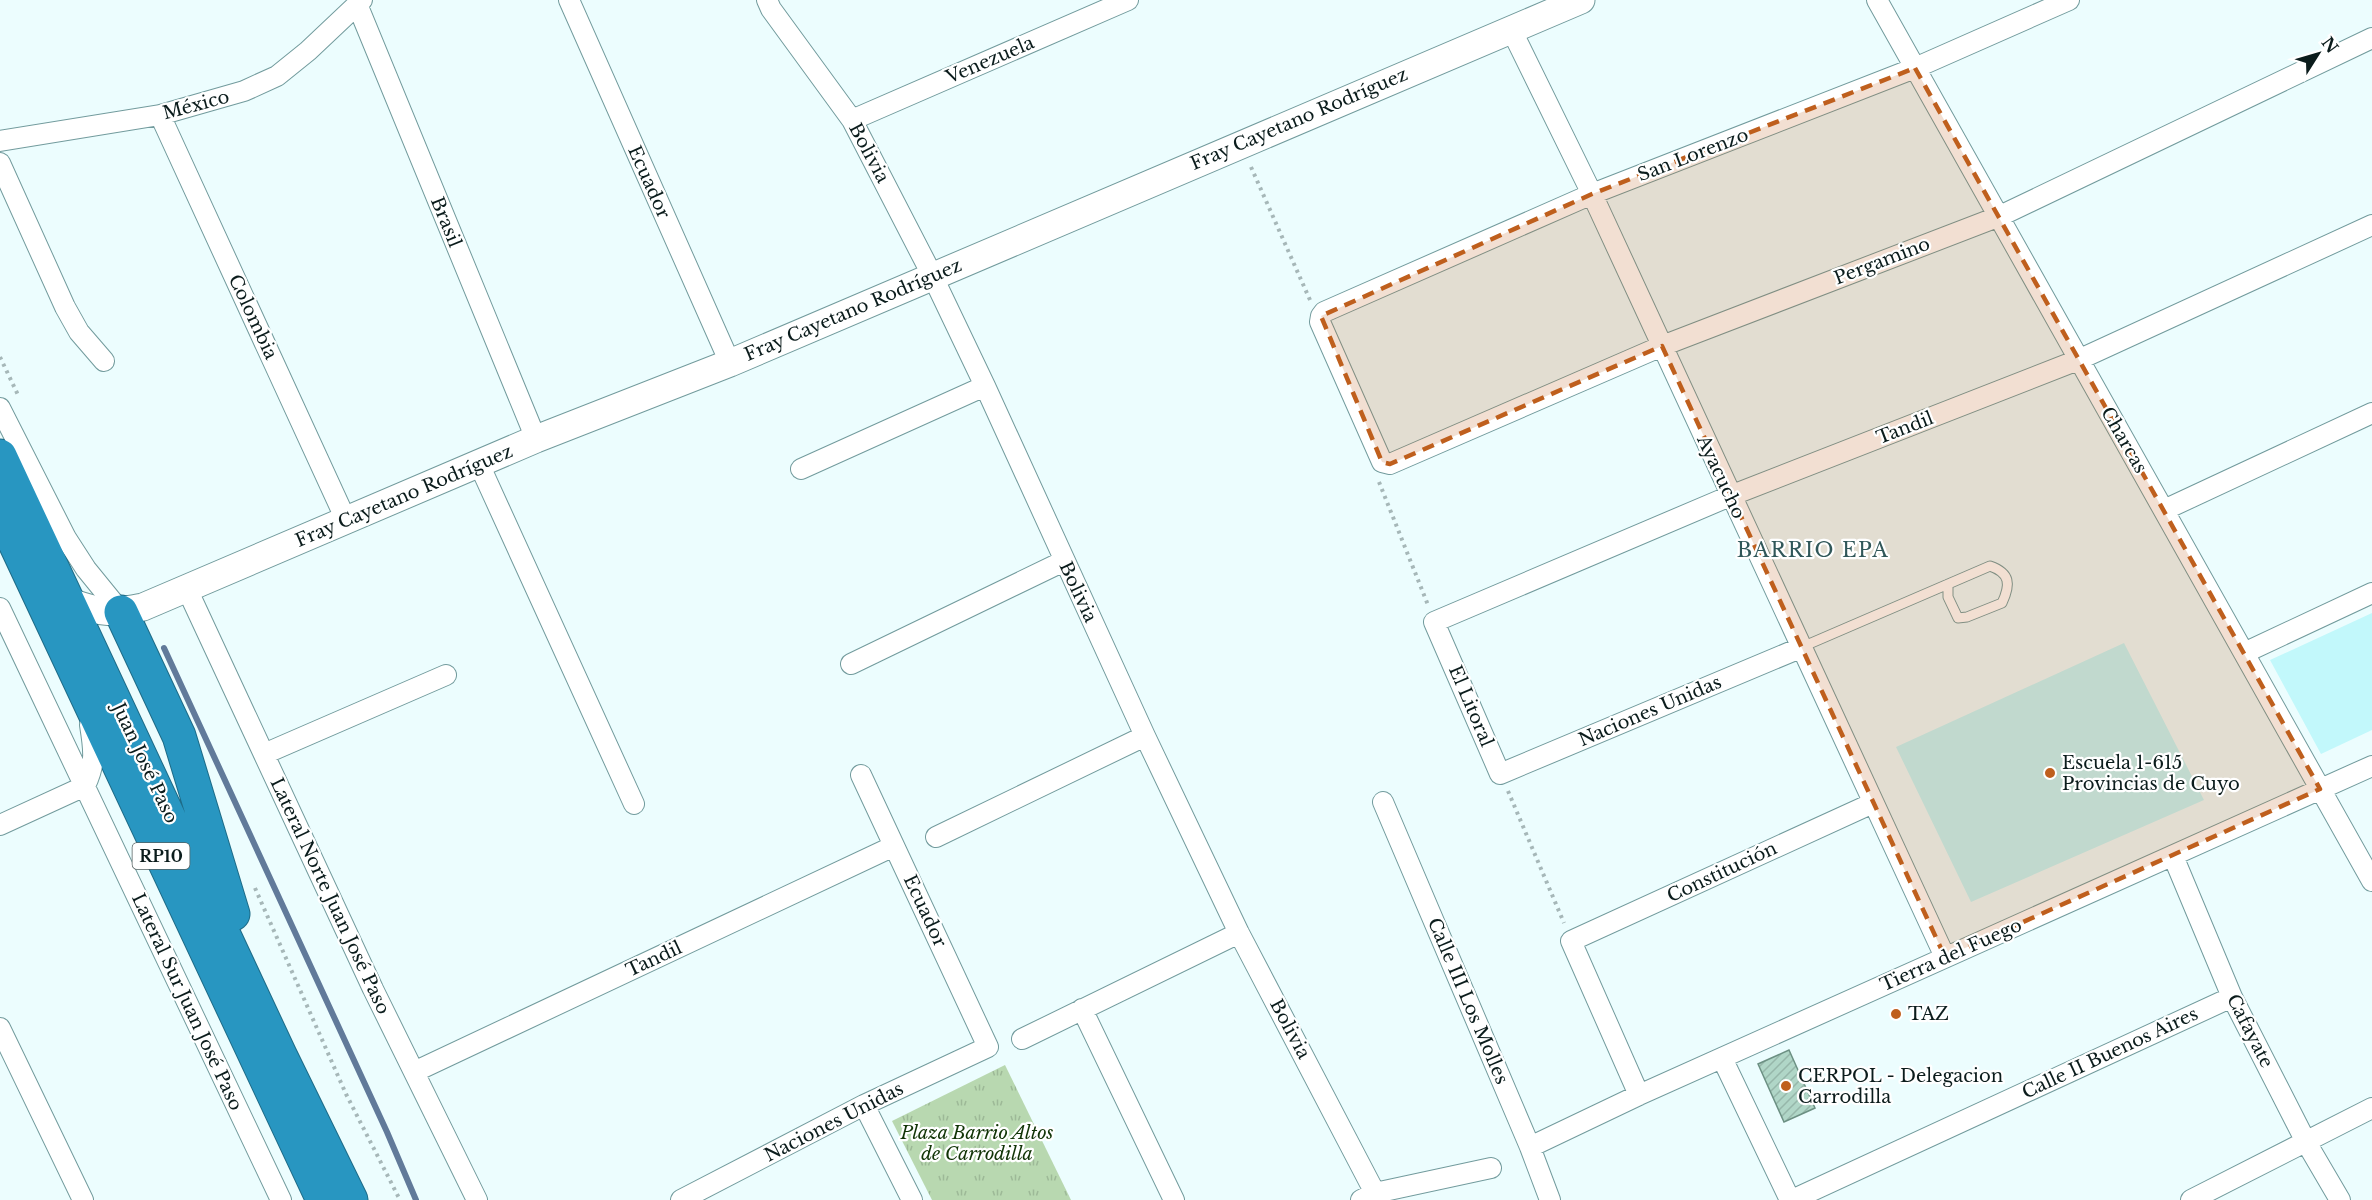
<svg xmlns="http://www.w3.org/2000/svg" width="2372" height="1200" font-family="'Libre Baskerville',serif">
  <defs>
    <pattern id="grass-tufts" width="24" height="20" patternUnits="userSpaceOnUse" patternTransform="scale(1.5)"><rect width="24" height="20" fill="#b8d8b0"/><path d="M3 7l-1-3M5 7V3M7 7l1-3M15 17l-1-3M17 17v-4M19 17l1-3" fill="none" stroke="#9db997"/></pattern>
    <pattern id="building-hatch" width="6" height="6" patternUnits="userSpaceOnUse" patternTransform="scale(1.5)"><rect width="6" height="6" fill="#b0d6c7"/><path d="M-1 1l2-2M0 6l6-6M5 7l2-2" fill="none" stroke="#96b7aa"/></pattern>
  </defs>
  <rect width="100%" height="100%" fill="#ecfdfe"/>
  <path fill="#c2f8fb" d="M2372 613V730L2321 754 2270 660Z
    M2124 643 2204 800 1971 902 1896 747Z"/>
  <path fill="url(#grass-tufts)" d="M1005 1065 1071 1200H932L892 1121Z"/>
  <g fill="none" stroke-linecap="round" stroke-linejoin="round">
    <path stroke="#617a9a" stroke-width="6" d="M164 648 387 1132 416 1200"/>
  </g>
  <path fill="url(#building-hatch)" stroke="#6c9083" stroke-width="1.5" d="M1789 1050 1815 1108 1784 1122 1758 1064Z"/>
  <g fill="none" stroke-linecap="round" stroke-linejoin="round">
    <g stroke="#729b9d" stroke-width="11">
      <path id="lane" d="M1802 647 1990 566C2010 573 2011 584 2002 603L1967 617 1958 618 1948 597V584"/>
    </g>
    <g stroke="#729b9d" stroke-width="22">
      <path id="street" d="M569 0 730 363
        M767 0 771 9 852 120 932 275 985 386 1145 736 1239 933 1375 1193
        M1877 0 2372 881
        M2069 0 1915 68 1592 194 1324 312 1321 316 1320 322 1382 462 1390 464 1662 346 2000 216 2372 38
        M357 4 536 439
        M1511 29 1592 194 1945 957
        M160 115 346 520
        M852 120 1128 0
        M0 141 160 115 244 91 277 76 308 51 362 0
        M0 163 65 307 79 332 104 361
        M0 408 66 538 86 569 121 612
        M479 464 634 804
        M801 469 985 386
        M2164 510 2372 413
        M187 589 373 989 477 1200
        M0 608 281 1200
        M1800 648 1500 774 1434 622 1730 496 2078 360 2372 225
        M2244 653 2372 593
        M851 664 1064 561
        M264 754 446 675
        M85 786C96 763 94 750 90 725
        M1383 802 1530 1147 1550 1200
        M0 825 85 786
        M936 837 1145 736
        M2173 856 2232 997 2306 1142 2340 1200
        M1082 1009 1174 1200
        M0 1028 83 1200
        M1022 1039 1239 933
        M1722 1058 1790 1200
        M414 1072 894 846
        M1639 1095 1571 941 1873 803
        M864 1105 912 1200
        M1530 1147 1639 1095 2372 766
        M681 1200 864 1105 988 1047 861 775
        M1361 1200 1375 1193 1491 1168
        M1792 1200 2232 997
        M2191 1200 2372 1108"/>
    </g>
    <g stroke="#729b9d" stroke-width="29">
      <path id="secondary" d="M70 602C101 613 110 614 143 607L536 439 730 363 1581 0"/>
    </g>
    <g stroke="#1e6b87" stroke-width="35">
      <path id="highway" d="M0 456 280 1055 351 1200
        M0 511 323 1200
        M121 612 179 736 233 914"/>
    </g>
    <path stroke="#a6b7b8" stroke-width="4" stroke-dasharray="3 4.5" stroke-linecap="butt" d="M1251 167 1310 300
      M0 357 19 397
      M1379 482 1428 605
      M1508 791 1564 923
      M255 888 346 1094 400 1200"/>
    <use href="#lane" stroke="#fff" stroke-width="9"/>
    <use href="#street" stroke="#fff" stroke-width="20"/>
    <use href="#secondary" stroke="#fff" stroke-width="27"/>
    <use href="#highway" stroke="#2896c1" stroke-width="33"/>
  </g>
  <path fill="#bf5f1d" fill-opacity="0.2" stroke="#bf5f1d" stroke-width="4.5" stroke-dasharray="12 8" stroke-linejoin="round" d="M1915 68 2320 789 1945 957 1662 346 1390 464 1382 462 1321 316 1592 194Z"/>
  <g fill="#bf5f1d" stroke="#fff" stroke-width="2">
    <circle cx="2050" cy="773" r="6"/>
    <circle cx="1896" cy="1014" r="6"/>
    <circle cx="1786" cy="1086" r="6"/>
  </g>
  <g text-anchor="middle" stroke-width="4.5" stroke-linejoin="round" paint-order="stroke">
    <rect fill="#fff" stroke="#546060" stroke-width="1.5" x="132.5" y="843" width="57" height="26" rx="4.5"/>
    <g font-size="16" font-weight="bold" fill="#0b1c1c">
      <text x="161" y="862">RP10</text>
    </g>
    <g font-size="18" fill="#0b1c1c" stroke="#fff">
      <text transform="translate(990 60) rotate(-23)" y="6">Venezuela</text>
      <text transform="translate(196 105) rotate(-15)" y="6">México</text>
      <text transform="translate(1299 119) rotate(-23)" y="6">Fray Cayetano Rodríguez</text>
      <text transform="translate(869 153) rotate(62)" y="6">Bolivia</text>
      <text transform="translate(1693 155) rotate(-21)" y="6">San Lorenzo</text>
      <text transform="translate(649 182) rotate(66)" y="6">Ecuador</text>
      <text transform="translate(446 222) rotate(68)" y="6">Brasil</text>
      <text transform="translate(1882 261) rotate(-21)" y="6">Pergamino</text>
      <text transform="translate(853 310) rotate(-23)" y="6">Fray Cayetano Rodríguez</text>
      <text transform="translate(253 317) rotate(65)" y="6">Colombia</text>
      <text transform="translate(1905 428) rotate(-21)" y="6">Tandil</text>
      <text transform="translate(2124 440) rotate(60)" y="6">Charcas</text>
      <text transform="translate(1721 477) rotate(65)" y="6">Ayacucho</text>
      <text transform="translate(404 496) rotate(-23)" y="6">Fray Cayetano Rodríguez</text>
      <text transform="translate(1078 592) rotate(65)" y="6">Bolivia</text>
      <text transform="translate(1471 706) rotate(67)" y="6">El Litoral</text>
      <text transform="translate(1650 711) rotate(-23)" y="6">Naciones Unidas</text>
      <text transform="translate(145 763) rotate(65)" y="6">Juan José Paso</text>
      <text transform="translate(1722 872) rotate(-25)" y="6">Constitución</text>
      <text transform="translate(330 896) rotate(65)" y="6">Lateral Norte Juan José Paso</text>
      <text transform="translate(925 911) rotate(65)" y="6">Ecuador</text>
      <text transform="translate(1951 955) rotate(-24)" y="6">Tierra del Fuego</text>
      <text transform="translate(654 959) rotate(-25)" y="6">Tandil</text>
      <text transform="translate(1468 1001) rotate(67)" y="6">Calle III Los Molles</text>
      <text transform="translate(187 1002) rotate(65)" y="6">Lateral Sur Juan José Paso</text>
      <text transform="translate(1290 1029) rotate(62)" y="6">Bolivia</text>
      <text transform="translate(2250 1031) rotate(63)" y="6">Cafayate</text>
      <text transform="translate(2110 1053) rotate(-25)" y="6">Calle II Buenos Aires</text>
      <text transform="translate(834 1122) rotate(-27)" y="6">Naciones Unidas</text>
    </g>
    <g font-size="18" fill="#0b1c1c" stroke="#fff" text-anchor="start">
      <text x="2062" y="769">Escuela 1-615<tspan x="2062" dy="21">Provincias de Cuyo</tspan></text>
      <text x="1908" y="1020">TAZ</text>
      <text x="1798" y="1082">CERPOL - Delegacion<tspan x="1798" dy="21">Carrodilla</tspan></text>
    </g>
    <g font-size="18" font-style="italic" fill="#113406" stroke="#fff">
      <text x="977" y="1139">Plaza Barrio Altos<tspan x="977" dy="21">de Carrodilla</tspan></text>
    </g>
    <g font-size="20" letter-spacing="1.5" fill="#305759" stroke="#fff">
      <text x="1813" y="557">BARRIO EPA</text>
    </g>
  </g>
  <g transform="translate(2318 54) rotate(53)" stroke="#ffffff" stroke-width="4.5" paint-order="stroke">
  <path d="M0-4.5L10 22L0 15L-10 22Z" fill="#0b1c1c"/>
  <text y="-9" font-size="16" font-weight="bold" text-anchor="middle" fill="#0b1c1c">N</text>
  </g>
</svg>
